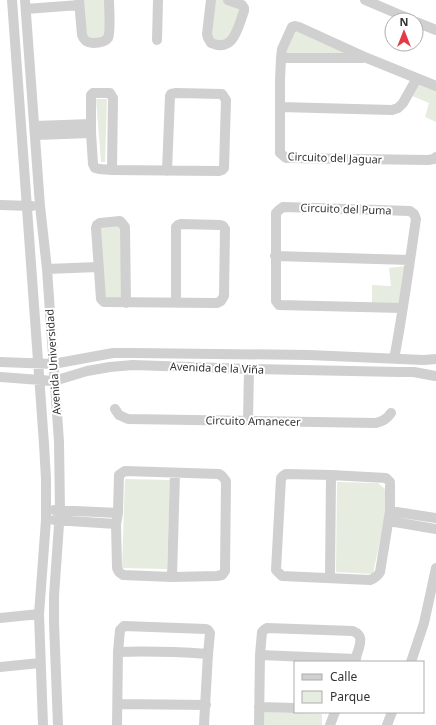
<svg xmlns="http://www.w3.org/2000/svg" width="436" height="725" font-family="'Noto Sans',sans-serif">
  <rect width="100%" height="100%" fill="#fff"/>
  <path fill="#e6ecdf" d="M82 0H108L104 39H86Z
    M213 0H223L243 8 229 40 222 44 208 36Z
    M294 29 360 57 282 56Z
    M417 80 436 88V122L425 117 429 103 410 95Z
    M96 99H107L105 162H101Z
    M120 223 124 227V301H104L99 227Z
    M405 266 399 306 372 308V285L391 286 389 268Z
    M125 479 170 480 167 569 122 568Z
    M337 482 378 483 385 489 386 512 373 574 336 572Z
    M263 712 322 714V725H263Z"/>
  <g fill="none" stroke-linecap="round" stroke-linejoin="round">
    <path stroke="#d0d0d0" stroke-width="10" d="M12 0 44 444 46 479V520L39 614 43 725
      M25 0 40 206 47 269 59 442 60 510 54 596V623L58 725
      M79 0 82 35C84 41 87 43 93 43 98 43 105 42 108 38 111 32 109 8 109 0
      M211 0 207 34 208 38 211 43C234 53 238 27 244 11V8L242 5 228 0
      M365 0 412 20
      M26 9 79 5
      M416 22 436 30
      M157 40 158 0
      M281 58H363
      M436 86 367 58 299 27 295 26 292 27 282 49 281 58 280 80V153L286 158 428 160 434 159 436 157
      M280 107 392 110 398 108 403 103 417 78
      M35 126 91 124
      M36 135 91 133
      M112 170 113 98 110 93H93L91 95V133L93 164 95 168 99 169 112 170 219 171 222 170 224 168 226 100 222 94 176 93 171 94 170 96 167 171
      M0 205 32 206
      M275 256 410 260
      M47 269 98 267
      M126 303 125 227 120 221 100 223 97 225 96 228 101 299 104 302 217 303 221 301 224 296 225 229 223 226 220 225 181 224 178 225 176 227V303
      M394 359C403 313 409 266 416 219L414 214 410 211 283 207 279 210 276 213V301L279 305 402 308
      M0 362 53 364 113 353H134L309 355 424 360 436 359
      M0 377 54 381 87 371 110 367 133 365 249 369 399 372H414L435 376
      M115 409 119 415 128 419 376 423C383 421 387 419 391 413
      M248 421 249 369
      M125 471 219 474 222 476 226 481 225 571 222 575 217 576 172 577 123 575 119 572 117 568 116 524 118 513 119 475Z
      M286 474 331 475 386 478 390 482V511L380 572C378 576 375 578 370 580L282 576 276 570 281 478 283 476Z
      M54 510 118 513
      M390 511 436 518
      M54 520 116 524
      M389 521 436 529
      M172 577 175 473
      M330 578 331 475
      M0 618 39 614
      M118 652C148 651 178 652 208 654
      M260 655 356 659
      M411 662 424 623 436 568
      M0 667 40 663
      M118 704 206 705
      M259 707 295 708
      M117 725 118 652 120 630 124 626 206 629 208 630 210 633 208 654 204 725
      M259 725 260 655 262 632 264 630 267 628 353 631C362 635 361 640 359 648 357 653 356 658 355 662
      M330 725 335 712
      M387 725 392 712"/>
  </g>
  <g text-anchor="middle" stroke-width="4" stroke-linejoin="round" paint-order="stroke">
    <g font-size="11" fill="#333" stroke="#fff">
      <text transform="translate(335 158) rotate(2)" y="4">Circuito del Jaguar</text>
      <text transform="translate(346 209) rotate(2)" y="4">Circuito del Puma</text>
      <text transform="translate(53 362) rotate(-94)" y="4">Avenida Universidad</text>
      <text transform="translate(217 368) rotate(2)" y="4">Avenida de la Viña</text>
      <text transform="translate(253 421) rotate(1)" y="4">Circuito Amanecer</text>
    </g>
  </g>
  <rect x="294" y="661" width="130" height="52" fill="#ffffff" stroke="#adadad"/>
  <rect x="302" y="674" width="20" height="6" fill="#d0d0d0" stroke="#adadad"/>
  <text x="330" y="681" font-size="12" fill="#333333">Calle</text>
  <rect x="302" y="691" width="20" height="12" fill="#e6ecdf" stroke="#adadad"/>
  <text x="330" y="701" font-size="12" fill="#333333">Parque</text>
  <g transform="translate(404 32)"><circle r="19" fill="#ffffff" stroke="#adadad"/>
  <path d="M0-3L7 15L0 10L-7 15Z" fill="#e63946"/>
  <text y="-6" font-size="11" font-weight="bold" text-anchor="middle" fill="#333333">N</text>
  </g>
</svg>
